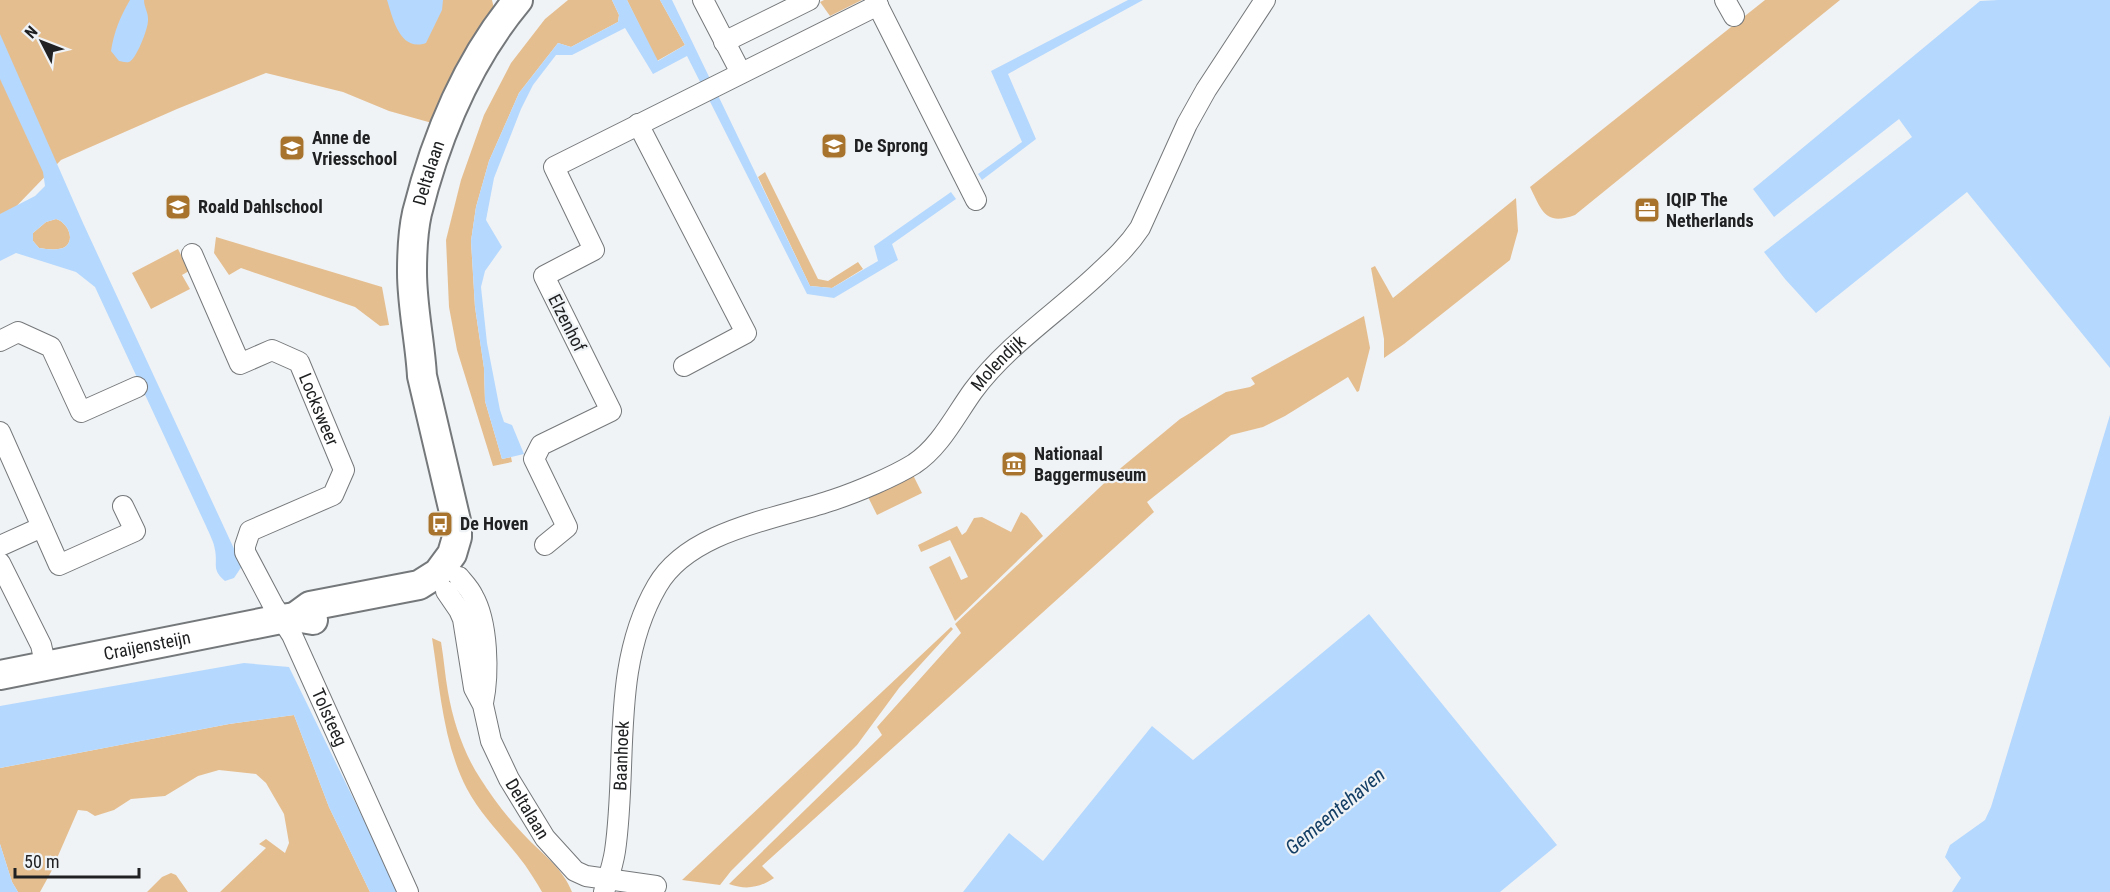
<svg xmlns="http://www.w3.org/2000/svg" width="2110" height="892" font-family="'Roboto Condensed',sans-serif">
  <rect width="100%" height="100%" fill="#f0f3f5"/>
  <path fill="#e5be90" d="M0 0H492L495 13 432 123 389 111 343 92 266 73 177 109 61 160 4 219 0 220Z
    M568 0H612L619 15 618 22 571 47 558 43 519 93 489 161 476 207 471 241 475 307 484 368 485 401 502 459 511 457 512 462 493 466 457 350 449 307 446 240 461 180 484 115 511 63 545 19Z
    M627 0H660L685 45 657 61Z
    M824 0H862L830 16 820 2Z
    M1765 0H1840L1575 215C1545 226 1542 211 1530 187Z
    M765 172 818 279 828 281 858 262 863 269 832 288 810 286 758 177Z
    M1516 198 1518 231 1510 260 1404 344 1384 358V339L1371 268 1375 266 1393 298Z
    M56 219C67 222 76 239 65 247 58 251 47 249 39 248L33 241V233L46 222Z
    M216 237 382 287 389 325 380 326 355 307 241 268 229 275 214 253Z
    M178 249 189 271 182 275 190 289 151 309 132 273Z
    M1364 316 1370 348 1359 391 1357 392 1348 377 1285 416 1263 427 1231 435 1147 502 1154 512 762 866 774 878C759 888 746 890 729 884L882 735 877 727 961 633 955 624 1116 472 1180 419 1226 392 1250 387 1255 384 1251 378Z
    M913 475 922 493 877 515 868 497Z
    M1021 512 1027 516 1043 536 955 621 929 567 950 556 961 580 968 577 950 540 921 552 918 545 957 526 962 535 966 532 974 518 982 517 1011 532Z
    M951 627 953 629 899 688 857 745 731 871 720 885 682 880Z
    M432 638 441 642C444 659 445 676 448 692 453 721 464 754 480 778 493 799 511 822 528 839 545 856 563 869 572 892H542C537 883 531 874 525 865 506 839 482 817 467 789 443 743 440 688 432 638Z
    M294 715 329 807 370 892H220L266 848 259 844 266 839 285 853 289 843 284 814 266 783 256 774 219 770 198 776 165 796 131 799 114 810 95 816 87 811 78 810 51 872 40 892H18L12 882 0 844V768L229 724Z
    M171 873 176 875 188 892H147L162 877Z"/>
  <path fill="#b5d8fe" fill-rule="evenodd" d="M130 0H144C144 7 148 12 148 19 149 27 136 60 129 62 125 63 122 61 119 61L111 51C114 32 120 17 130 0Z
    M387 0H443L442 10 426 43C400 52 393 19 387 0Z
    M612 0H627L658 61 685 45 660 0H672L810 286 832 288 878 261 874 246 951 192 956 199 892 244 898 260 834 298 807 294 687 56 653 74 625 28 572 55H556L533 85 521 109 494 178 486 220 502 247 485 271 481 287 487 343 500 410 504 422 512 425 524 454 502 459 485 401 484 368 475 307 471 241 476 207 489 161 519 93 558 43 571 47 618 22 619 15Z
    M1128 0H1143L1008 74 1036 139 982 180 978 174 1022 142 991 71Z
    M1998 0H2110V368L1967 192 1816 313 1785 279 1764 252 1912 137 1899 119 1774 217 1753 189 1980 1Z
    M0 34 83 223 242 566 234 578 225 581C211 569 218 565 215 550 214 542 209 533 206 526L95 287 76 272 16 253 0 261V214L35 196 45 186 43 172 0 79ZM56 219C67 222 76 239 65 247 58 251 47 249 39 248L33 241V233L46 222Z
    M2110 415V892H1952L1961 878 1945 857 1950 845 1985 820 1991 807Z
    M1369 614 1557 845 1500 892H963L1009 833 1043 861 1152 726 1193 760Z
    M244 663 289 667 399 892H370L329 807 294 715 229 724 0 768V706Z
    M0 844 12 882 18 892H0Z"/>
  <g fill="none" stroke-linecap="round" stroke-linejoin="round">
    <g stroke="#75787a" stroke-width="22">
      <g id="street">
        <path d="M703 0 741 73"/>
        <path d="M875 0 976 200"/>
        <path d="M1725 0 1734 16"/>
        <path d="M724 42 809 0"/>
        <path d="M638 124 746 333 684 366"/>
        <path id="s1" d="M192 254 240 364 272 350 299 362 344 470 333 495 250 531 245 546V552L273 605 292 635 408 892"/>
        <path d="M0 341 18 332 51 347 81 412 137 387"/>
        <path d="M0 432 59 565 135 531 123 506"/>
        <path d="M545 545 567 527 534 459 541 445 611 411 544 276 594 250 554 167 878 5"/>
        <path d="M0 546 42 527"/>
        <path d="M0 563 41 645 46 667"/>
        <path d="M459 577C464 583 470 589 473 596 488 622 489 674 483 703"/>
        <path id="s2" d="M446 591 459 610 463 619 474 688 483 705 491 741 509 779 545 838 575 871 586 876 656 886"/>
        <path id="s3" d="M604 892C608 879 613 865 615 851 628 763 610 667 657 586 689 530 777 519 833 500 857 492 893 477 914 464 940 447 955 416 973 391 1007 345 1057 313 1099 273 1114 259 1128 246 1140 228L1187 124 1206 90 1265 0"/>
      </g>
    </g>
    <g stroke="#75787a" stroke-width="32">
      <g id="secondary">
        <path id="s4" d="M295 617 310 606 419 585 438 573 452 554 457 537V525L422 376C420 341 412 307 412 272 412 253 413 231 417 213 436 137 468 60 518 0"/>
        <path id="s5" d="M0 675 281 619 295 617 313 620"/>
      </g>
    </g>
    <use href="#street" stroke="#fff" stroke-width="20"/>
    <use href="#secondary" stroke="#fff" stroke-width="28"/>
  </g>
  <defs>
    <g id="school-square" transform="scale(1.35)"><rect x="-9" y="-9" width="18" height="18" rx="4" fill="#a8742d" stroke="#f0f3f5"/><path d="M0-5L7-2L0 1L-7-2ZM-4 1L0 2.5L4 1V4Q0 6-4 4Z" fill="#fff"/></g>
    <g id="office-square" transform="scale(1.35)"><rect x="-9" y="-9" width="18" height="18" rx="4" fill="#a8742d" stroke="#f0f3f5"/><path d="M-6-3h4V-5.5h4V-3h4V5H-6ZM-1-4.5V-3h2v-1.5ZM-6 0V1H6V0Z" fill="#fff"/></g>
    <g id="museum-square" transform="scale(1.35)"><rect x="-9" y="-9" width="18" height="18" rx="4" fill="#a8742d" stroke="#f0f3f5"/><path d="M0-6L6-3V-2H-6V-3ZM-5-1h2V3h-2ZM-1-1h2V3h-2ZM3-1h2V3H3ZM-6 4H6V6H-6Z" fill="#fff"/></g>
    <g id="bus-square" transform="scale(1.35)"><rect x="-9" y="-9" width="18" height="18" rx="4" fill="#a8742d" stroke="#f0f3f5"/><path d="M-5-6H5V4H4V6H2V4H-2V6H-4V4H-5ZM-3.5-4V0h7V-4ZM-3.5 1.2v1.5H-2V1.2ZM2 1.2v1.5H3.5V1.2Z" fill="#fff"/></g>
  </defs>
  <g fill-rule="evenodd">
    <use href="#school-square" x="834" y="146"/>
    <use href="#school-square" x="292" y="148"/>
    <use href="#school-square" x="178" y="207"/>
    <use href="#office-square" x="1647" y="210"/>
    <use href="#museum-square" x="1014" y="464"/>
    <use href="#bus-square" x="440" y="524"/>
  </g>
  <g text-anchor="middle" stroke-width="4.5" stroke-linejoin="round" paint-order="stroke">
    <g font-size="18" font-weight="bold" fill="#202122" stroke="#f0f3f5" text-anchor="start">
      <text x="312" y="144">Anne de<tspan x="312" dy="21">Vriesschool</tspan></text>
      <text x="854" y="152">De Sprong</text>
      <text x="1666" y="206">IQIP The<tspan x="1666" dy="21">Netherlands</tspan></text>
      <text x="198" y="213">Roald Dahlschool</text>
      <text x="1034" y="460">Nationaal<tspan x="1034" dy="21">Baggermuseum</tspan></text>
      <text x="460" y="530">De Hoven</text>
    </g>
    <g font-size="18" fill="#202122" stroke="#f0f3f5">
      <text dy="6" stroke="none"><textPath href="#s4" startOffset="564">Deltalaan</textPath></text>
      <text transform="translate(567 323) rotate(63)" y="6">Elzenhof</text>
      <text dy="6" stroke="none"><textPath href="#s3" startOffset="735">Molendijk</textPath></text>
      <text dy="6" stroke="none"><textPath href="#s1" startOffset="236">Locksweer</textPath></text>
      <text dy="6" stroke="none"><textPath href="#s5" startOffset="150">Craijensteijn</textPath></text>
      <text dy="6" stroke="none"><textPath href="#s1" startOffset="627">Tolsteeg</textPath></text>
      <text dy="6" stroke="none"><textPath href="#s3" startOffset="138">Baanhoek</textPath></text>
      <text dy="6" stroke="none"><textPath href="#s2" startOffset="236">Deltalaan</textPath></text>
    </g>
    <g font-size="20" font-style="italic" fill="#133e65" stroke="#f0f3f5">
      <text transform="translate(1335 811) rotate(-40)" y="7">Gemeentehaven</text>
    </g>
  </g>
  <g transform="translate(42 42) rotate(312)" stroke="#f0f3f5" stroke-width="4.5" paint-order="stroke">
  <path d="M0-4.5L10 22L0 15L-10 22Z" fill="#202122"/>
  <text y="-9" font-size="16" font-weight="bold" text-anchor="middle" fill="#202122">N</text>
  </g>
  <path d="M15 868v9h124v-9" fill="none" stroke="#202122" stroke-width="3"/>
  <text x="24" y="868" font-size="18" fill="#202122" stroke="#f0f3f5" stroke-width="4.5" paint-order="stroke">50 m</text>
</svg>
